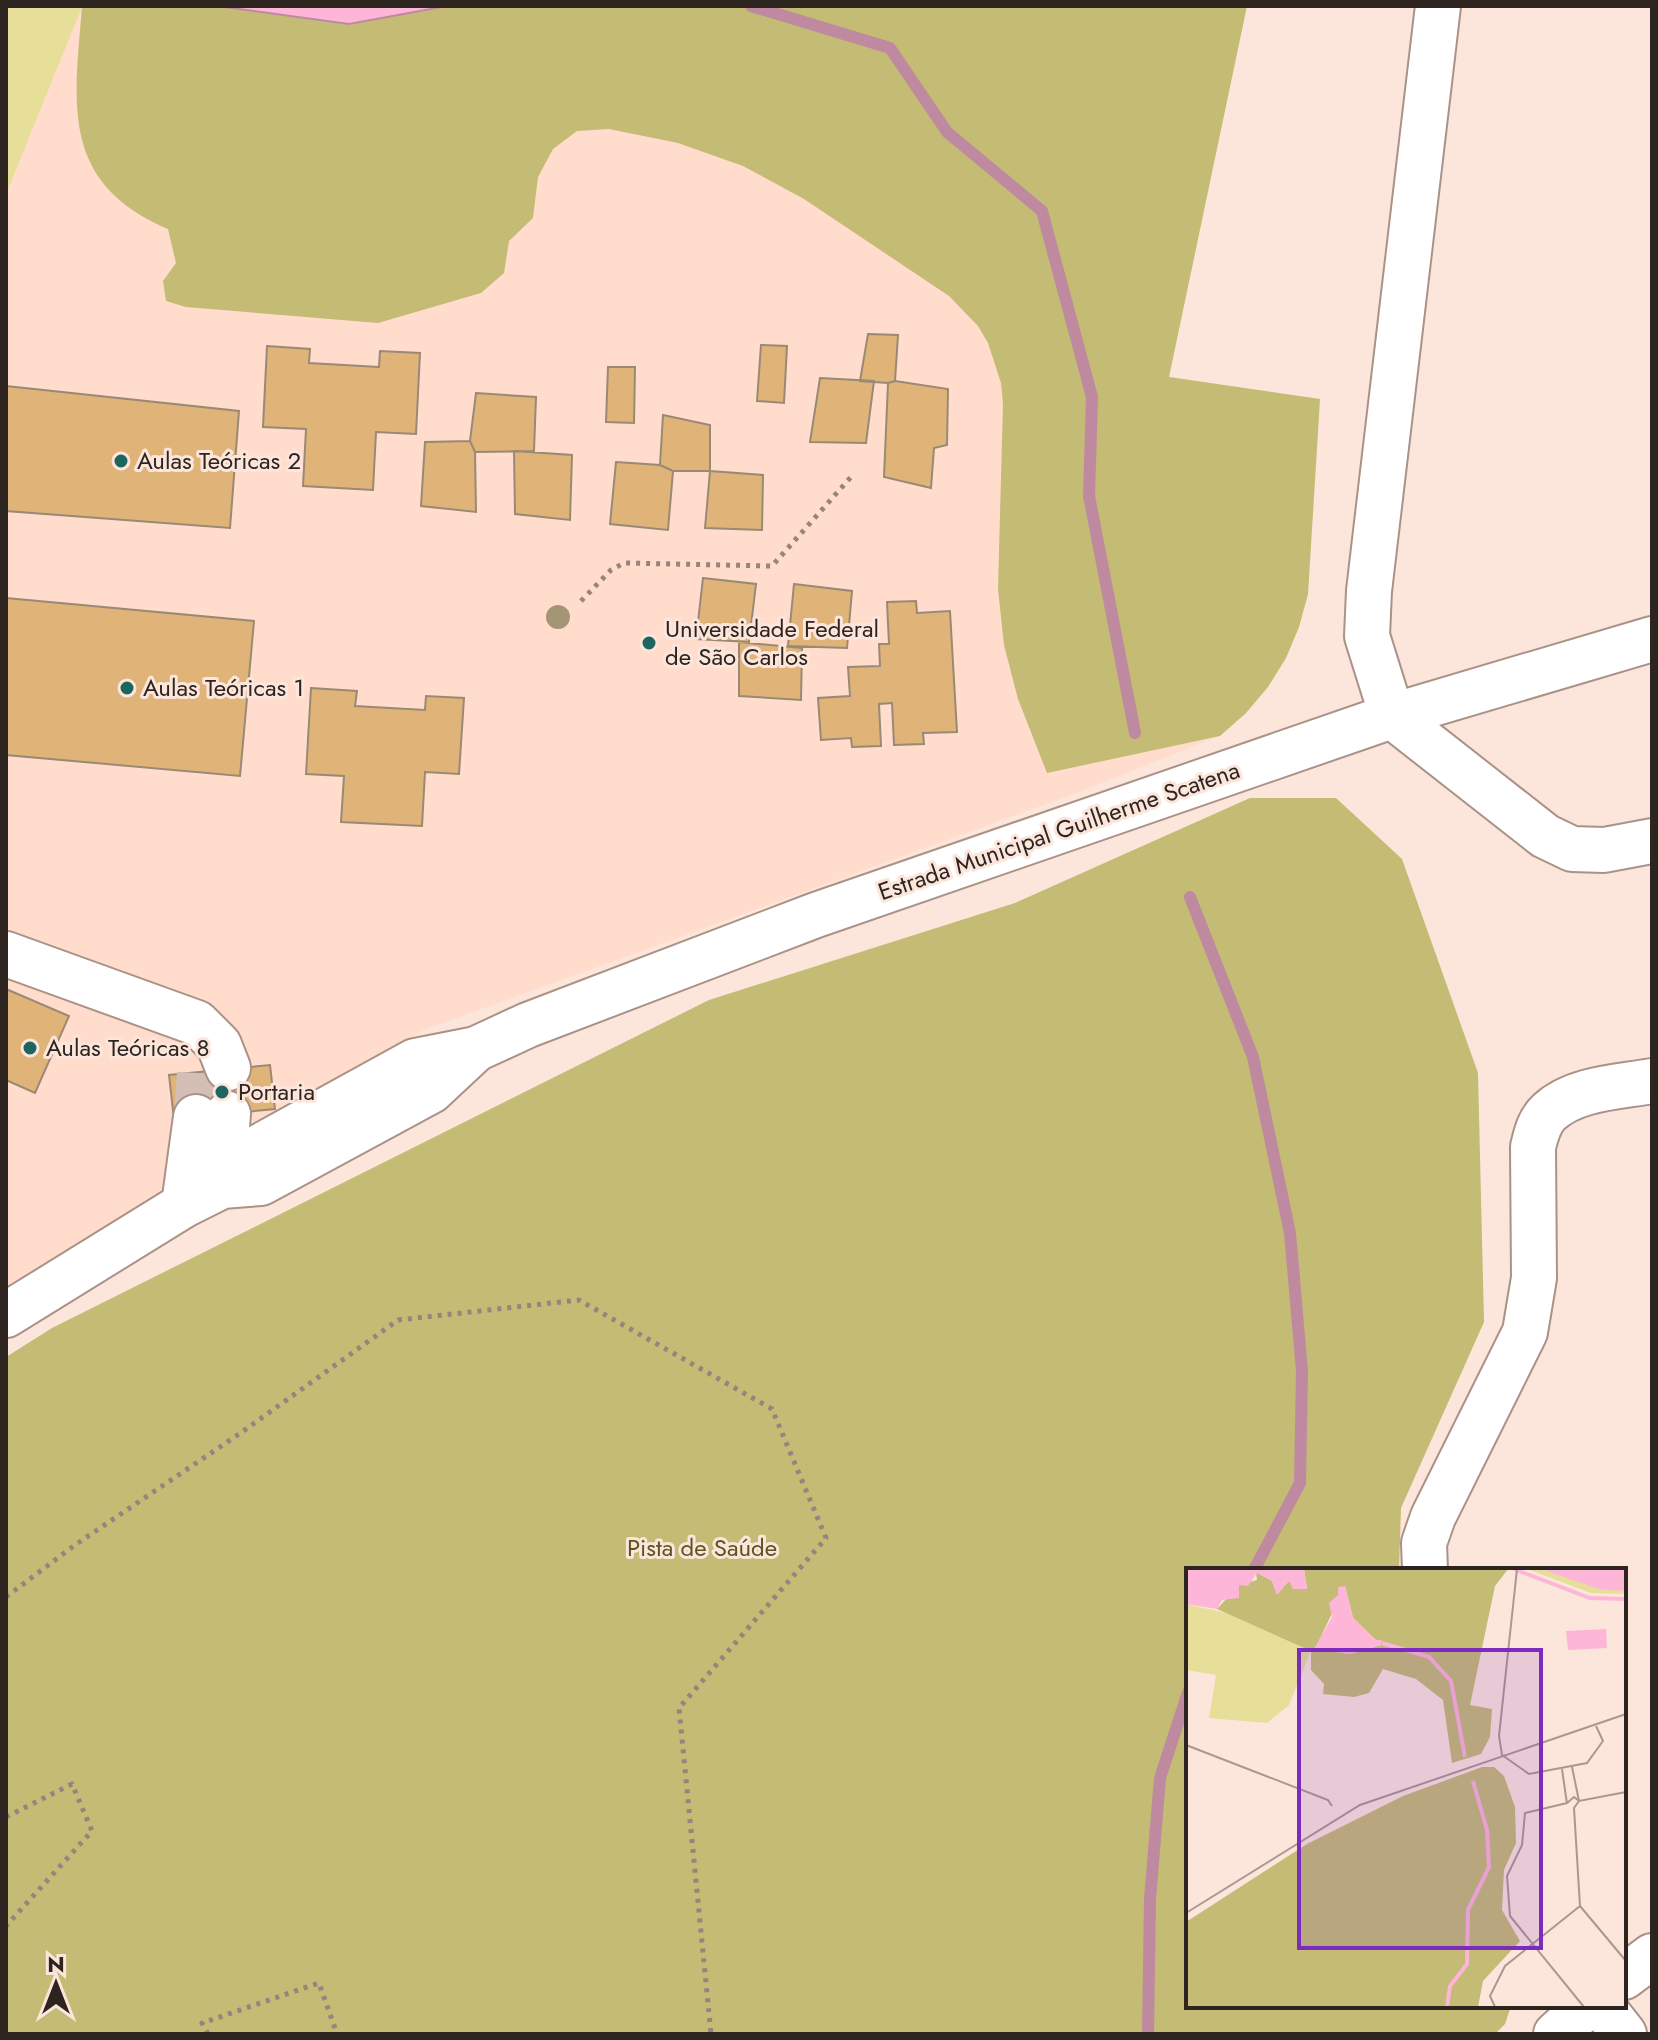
<svg xmlns="http://www.w3.org/2000/svg" width="1658" height="2040" font-family="Jost,sans-serif">
  <rect width="100%" height="100%" fill="#fce6dc"/>
  <path fill="#ffdccc" d="M6 6H1247L1169 377 1320 399 1308 594 1299 627 1286 658 1268 687 1246 713 1220 736 1074 794 421 1031 6 1290Z"/>
  <path fill="#e7de9a" d="M6 6 82 7 6 194Z"/>
  <path fill="#c4bb74" d="M80 6H217L349 24 447 6H1247L1169 377 1320 399 1308 594 1299 627 1286 658 1268 687 1246 713 1220 736 1047 773 1018 699 1004 645 998 589 1003 404 1001 383 988 343 978 326 949 296 804 199 743 166 678 143 609 129 577 131 553 149 538 177 533 218 509 241 504 273 481 293 378 323 186 307 166 301 163 281 176 263 168 229C60 183 74 105 82 7Z
    M1250 798H1336L1402 859 1478 1073 1484 1322 1401 1508 1399 1570H1188V2006H1511L1505 2024 1495 2034H6V1357L52 1328 709 1000 1015 903Z"/>
  <path fill="#fdb6d7" stroke="#bf8aa0" stroke-width="2" d="M217 6H447L349 24Z"/>
  <g fill="none" stroke-linecap="round" stroke-linejoin="round">
    <path stroke="#bf8aa0" stroke-width="12" d="M751 6 890 48 947 132 1042 211 1092 397 1089 496 1135 733
      M1190 897 1253 1057 1290 1233 1302 1371 1300 1483 1254 1570
      M1148 2034 1150 1899 1160 1778 1188 1692"/>
  </g>
  <path fill="#e0b479" stroke="#998975" stroke-width="2" d="M868 334 898 335 895 381 888 383 860 381Z
    M761 345 787 346 784 403 757 401Z
    M267 346 310 349 309 363 379 367 380 351 420 353 416 434 376 432 373 490 303 486 306 429 263 427Z
    M608 367H635L634 423 606 422Z
    M820 378 874 381 866 443 810 442Z
    M895 381 948 389 947 445 934 448 931 488 884 477 888 383Z
    M6 386 239 411 230 528 6 511Z
    M476 393 536 397 534 451 475 452 470 441Z
    M663 415 710 425V471H673L660 465Z
    M470 441 475 452 476 512 421 506 425 442Z
    M514 451 572 455 570 520 515 514Z
    M616 462 660 465 673 471 668 530 610 524Z
    M710 471 763 475 762 530 705 528Z
    M703 578 756 584 749 642 696 639Z
    M794 584 852 591 847 648 788 646Z
    M6 598 254 621 240 776 6 755Z
    M916 601 917 613 950 611 957 732 923 733 924 744 894 745 892 703 879 704 881 746 852 747 851 738 821 740 818 698 850 696 848 667 880 666 879 644H889L887 602Z
    M739 642 802 648 801 700 739 696Z
    M311 688 357 691 355 706 425 710 426 696 464 698 459 774 425 772 422 826 341 822 344 776 306 774Z
    M6 989 69 1016 35 1093 6 1080Z
    M270 1065 275 1109 174 1119 169 1075Z"/>
  <g fill="none" stroke-linecap="round" stroke-linejoin="round">
    <path stroke="#d3bfb6" stroke-width="44" stroke-dasharray="44 22" stroke-linecap="butt" d="M196 1117 199 1071"/>
    <g stroke="#ab9287" stroke-width="48">
      <path id="minor" d="M1438 6 1369 591 1367 636 1392 716 1545 836 1572 849 1604 850 1652 841
        M6 954 197 1023 219 1045 228 1068
        M222 1186 228 1114
        M184 1205 196 1117
        M1425 1570 1424 1543 1433 1517 1525 1332 1534 1278 1533 1147C1536 1135 1539 1121 1549 1112 1575 1088 1619 1087 1652 1081
        M1624 1977 1652 1956
        M1602 2006 1624 2034
        M1556 2034 1587 2006"/>
    </g>
    <g stroke="#ab9287" stroke-width="48">
      <path id="major" d="M222 1186 248 1153 415 1061 476 1049 528 1025 816 915 1392 716 1652 639
        M6 1315 184 1205 222 1186 261 1183 431 1091 476 1049"/>
    </g>
    <path stroke="#95857d" stroke-width="5" stroke-dasharray="4 6" stroke-linecap="butt" d="M581 601 611 570 624 563 772 566 851 477
      M6 1597 75 1545 242 1432 398 1320 579 1300 772 1409 826 1538 679 1708 711 2034
      M6 1817 72 1784 92 1831 6 1926
      M208 2034 202 2023 319 1983 337 2034"/>
    <use href="#minor" stroke="#fff" stroke-width="44"/>
    <use href="#major" stroke="#fff" stroke-width="44"/>
  </g>
  <circle fill="#a49675" cx="558" cy="617" r="12"/>
  <g fill="#1c665f" stroke="#fce6dc" stroke-width="3">
    <circle cx="121" cy="461" r="8"/>
    <circle cx="649" cy="643" r="8"/>
    <circle cx="127" cy="688" r="8"/>
    <circle cx="30" cy="1048" r="8"/>
    <circle cx="222" cy="1092" r="8"/>
  </g>
  <g text-anchor="middle" stroke-width="6" stroke-linejoin="round" paint-order="stroke">
    <g font-size="24" fill="#2e241f" stroke="#fce6dc" text-anchor="start">
      <text x="137" y="469">Aulas Teóricas 2</text>
      <text x="665" y="637">Universidade Federal<tspan x="665" dy="28">de São Carlos</tspan></text>
      <text x="143" y="696">Aulas Teóricas 1</text>
      <text x="46" y="1056">Aulas Teóricas 8</text>
      <text x="238" y="1100">Portaria</text>
    </g>
    <g font-size="24" fill="#2e241f" stroke="#fce6dc">
      <text transform="translate(1059 831) rotate(-19)" y="8">Estrada Municipal Guilherme Scatena</text>
    </g>
    <g font-size="24" fill="#5c5520" stroke="#fce6dc">
      <text x="702" y="1556">Pista de Saúde</text>
    </g>
  </g>
  <g transform="translate(1186 1568)">
    <rect width="440" height="440" fill="#fce6dc"/>
    <path d="M341 1H440V26L405 25ZM0 36 58 49 125 83 103 137 81 155 23 150 30 107 0 102Z" fill="#e7de9a"/>
    <path d="M118 1H322L309 18 284 137 306 141 304 169 295 186 266 195 257 132 230 111 197 101 183 125 168 129 137 126 138 116 125 102V83L31 41 53 17 71 12 70 4 86 13 91 26 103 13 121 21ZM159 18 167 50 195 77 164 86 129 81ZM296 199H308L318 208 329 239 330 275 318 302 316 342 334 373 297 413 292 439H0V354L121 276 217 228Z" fill="#c4bb74" fill-rule="evenodd"/>
    <path d="M0 1H118L121 21H107L103 13 91 27 86 13 71 5 62 18 53 17V30L36 32 31 41 0 36ZM355 1H440V23L413 21ZM159 18 167 50 189 72H196L195 77 164 86 128 81 146 49 143 35 152 27V19ZM420 61 421 80 382 82 380 63Z" fill="#fdb6d7"/>
    <path fill="none" stroke="#fdb6d7" stroke-width="4" d="M328 1 404 30 440 31M196 75 243 89 265 113 279 189M261 439 264 418 281 396 282 342 303 299 301 262 287 213"/>
    <path fill="none" stroke="#aa9890" stroke-width="2" d="M331 1 313 168 316 187 343 206 401 195 417 173 410 158M0 177 142 232 146 238M386 199 393 233 388 240 394 338M376 201 381 236M394 338 440 393M0 345 174 237 440 146M309 439 304 428 319 398 394 338M398 439 324 348 321 308 336 277 339 245 381 235 388 229 393 233 440 224"/>
    <path fill="#7b2cbf" fill-opacity="0.15" stroke="#7b2cbf" stroke-width="4" d="M113 82H355V380H113Z"/>
    <rect width="440" height="440" fill="none" stroke="#2e241f" stroke-width="4"/>
  </g>
  <rect width="1658" height="2040" fill="none" stroke="#2e241f" stroke-width="16"/>
  <g transform="translate(56 1984)" stroke="#fce6dc" stroke-width="6" paint-order="stroke">
  <path d="M0-6L14 30L0 20L-14 30Z" fill="#2e241f"/>
  <text y="-12" font-size="22" font-weight="bold" text-anchor="middle" fill="#2e241f">N</text>
  </g>
</svg>
